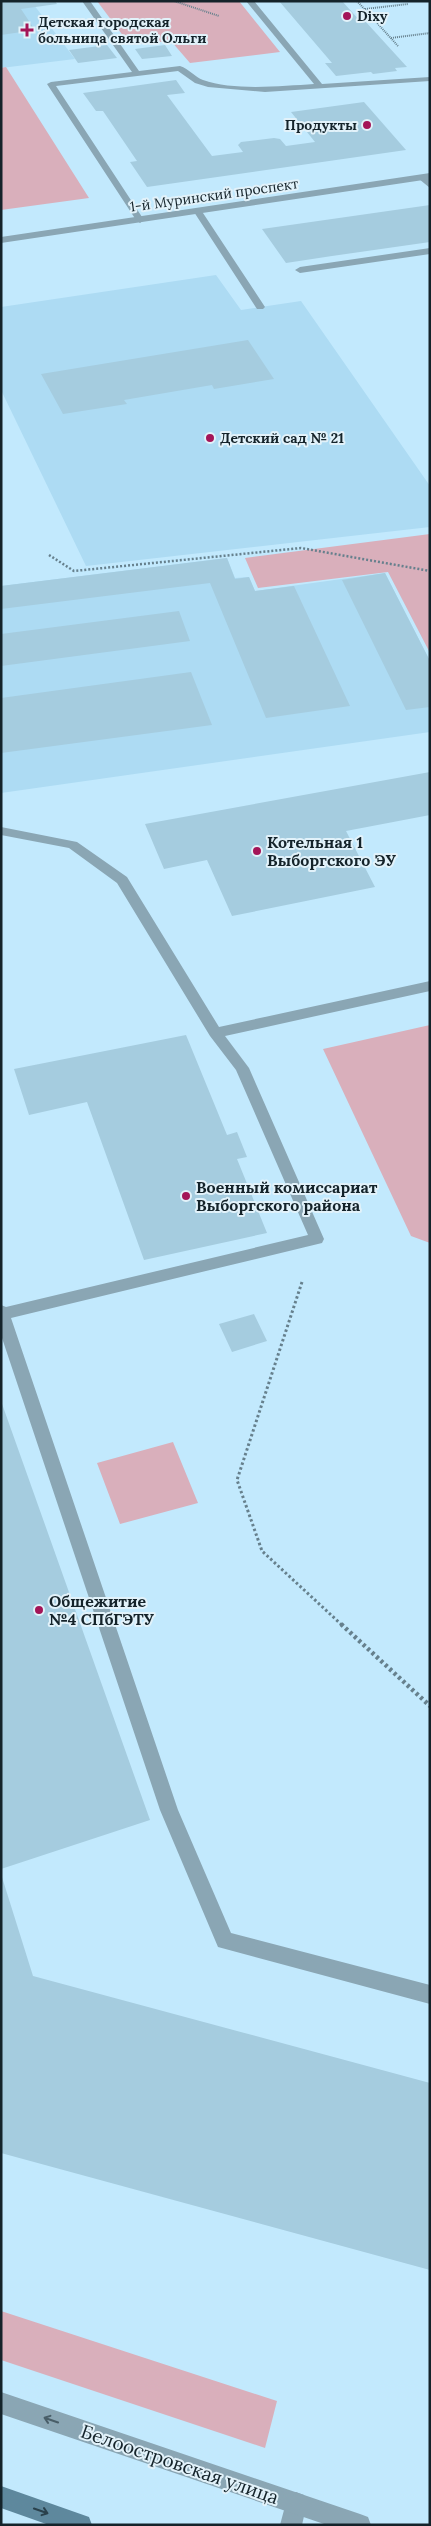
<svg xmlns="http://www.w3.org/2000/svg" width="431" height="2526" font-family="Lora,serif">
  <rect width="100%" height="100%" fill="#c2e9fd"/>
  <path fill="#addbf3" d="M1 1H31L75 59 1 68Z
    M216 275 241 310 301 301 430 486V527L86 566 1 390V307Z
    M227 558 235 578 249 577 255 591 385 573 430 661V732L1 793V586Z"/>
  <path fill="#d9afbb" d="M97 1H239L280 52 190 63 171 41 130 45Z
    M6 67 89 198 1 210V68Z
    M430 534V653L388 572 258 588 245 558Z
    M430 1025V1243L411 1236 323 1049Z
    M173 1442 198 1503 120 1524 97 1463Z
    M1 2311 277 2401 265 2448 1 2360Z"/>
  <path fill="#a5ccdf" d="M1 1H55L57 4 21 9 35 30 1 35Z
    M279 1H342L361 22 365 21 407 67 395 68 397 71 373 74 371 72 336 76 325 63H332Z
    M107 45 117 58 78 63 69 50Z
    M165 45 172 56 142 59 135 49Z
    M176 80 185 93 167 95 212 156 243 152 238 145 241 142 274 138 280 139 286 146 315 142 291 112 364 102 406 150 147 187 130 162 137 161 103 111H96L83 93Z
    M430 205V242L332 256 286 263 262 229Z
    M248 340 274 379 214 389 212 385 124 400 127 404 63 414 41 374Z
    M227 558 235 579 249 577 255 591 294 586 350 706 266 718 210 583 1 609V586Z
    M385 573 430 661V707L406 710 342 580Z
    M179 611 190 641 1 666V634Z
    M191 672 212 725 1 753V698Z
    M430 772V815L346 831 375 887 232 916 207 860 164 869 145 824Z
    M186 1035 227 1135 237 1132 247 1157 237 1159 267 1233 144 1260 87 1102 29 1115 14 1069Z
    M254 1314 267 1341 232 1352 219 1324Z
    M1 1401 150 1820 1 1869Z
    M1 1874 33 1976 430 2083V2270L1 2153Z"/>
  <g fill="none" stroke-linecap="round" stroke-linejoin="round">
    <path stroke="#66808d" stroke-width="2" stroke-dasharray="1 1" stroke-linecap="butt" d="M174 1 219 16
      M357 1 398 46
      M365 9 408 4
      M391 38 430 33"/>
    <path stroke="#66808d" stroke-width="2.5" stroke-dasharray="2 2" stroke-linecap="butt" d="M49 555 74 571 301 548 430 571"/>
    <path stroke="#66808d" stroke-width="3" stroke-dasharray="2.5 2.5" stroke-linecap="butt" d="M302 1282 237 1480 262 1551 343 1626"/>
    <path stroke="#66808d" stroke-width="4.5" stroke-dasharray="3 3" stroke-linecap="butt" d="M341 1624 430 1706"/>
    <path fill="#8aa6b4" fill-rule="evenodd" d="M82 1H90L139 71 180 66C189 69 195 77 203 80 233 91 282 86 314 84L246 1H254L322 84 430 77V81L265 92 208 87 195 83 178 71 56 86 144 220 140 223 136 220 47 84 51 82 132 72Z
      M419 175H425L430 180V188L419 179Z
      M195 210H201L265 307 263 309H257L194 212Z
      M430 248V254L300 273 295 270 300 267Z
      M1 827 77 842 127 877 219 1027 430 981V991L225 1036 249 1068 324 1239 322 1243 11 1318 178 1810 231 1933 430 1985V2004L218 1947 160 1810 1 1335V1305L6 1307 308 1235 236 1070 210 1036 117 883 69 848 1 835Z
      M296 2492 304 2495 307 2503 302 2525H280L288 2495Z"/>
    <path fill="#8aa6b4" fill-rule="evenodd" d="M430 173V179L1 243V237Z"/>
    <path fill="#8aa6b4" fill-rule="evenodd" d="M1 2392 360 2514 368 2517 371 2525H327L1 2414Z"/>
    <path fill="#5e889d" fill-rule="evenodd" d="M1 2486 89 2517 92 2525H49L1 2508Z"/>
  </g>
  <defs><path id="oneway-shaft" d="M-6 0H5M1.5-3L5.5 0L1.5 3" fill="none" stroke-width="1.6" stroke-linecap="round" stroke-linejoin="round" transform="scale(1.25)"/></defs>
  <use stroke="#495e68" href="#oneway-shaft" transform="translate(51 2420) rotate(-161)"/>
  <use stroke="#2a414c" href="#oneway-shaft" transform="translate(41 2511) rotate(19)"/>
  <g fill="#a41558" stroke="#e2f2fa" stroke-width="2">
    <circle cx="347" cy="16" r="5"/>
    <path d="M24.5 22.5h5v5h5v5h-5v5h-5v-5h-5v-5h5z"/>
    <circle cx="367" cy="125" r="5"/>
    <circle cx="210" cy="438" r="5"/>
    <circle cx="257" cy="851" r="5"/>
    <circle cx="186" cy="1196" r="5"/>
    <circle cx="39" cy="1610" r="5"/>
  </g>
  <g text-anchor="middle" stroke-width="4" stroke-linejoin="round" paint-order="stroke">
    <g font-size="14" font-weight="bold" fill="#14232a" stroke="#e2f2fa" text-anchor="start">
      <text x="357" y="21">Dixy</text>
      <text x="38" y="27">Детская городская<tspan x="38" dy="16">больница святой Ольги</tspan></text>
      <text x="357" y="130" text-anchor="end">Продукты</text>
      <text x="220" y="443">Детский сад № 21</text>
    </g>
    <g font-size="14" fill="#14232a" stroke="#e2f2fa">
      <text transform="translate(214 195) rotate(-8)" y="5">1-й Муринский проспект</text>
    </g>
    <g font-size="16" font-weight="bold" fill="#14232a" stroke="#e2f2fa" text-anchor="start">
      <text x="267" y="848">Котельная 1<tspan x="267" dy="18">Выборгского ЭУ</tspan></text>
      <text x="196" y="1193">Военный комиссариат<tspan x="196" dy="18">Выборгского района</tspan></text>
      <text x="49" y="1607">Общежитие<tspan x="49" dy="18">№4 СПбГЭТУ</tspan></text>
    </g>
    <g font-size="19" fill="#14232a" stroke="#e2f2fa">
      <text transform="translate(180 2464) rotate(19)" y="7">Белоостровская улица</text>
    </g>
  </g>
  <rect width="431" height="2526" fill="none" stroke="#14232a" stroke-width="5"/>
</svg>
